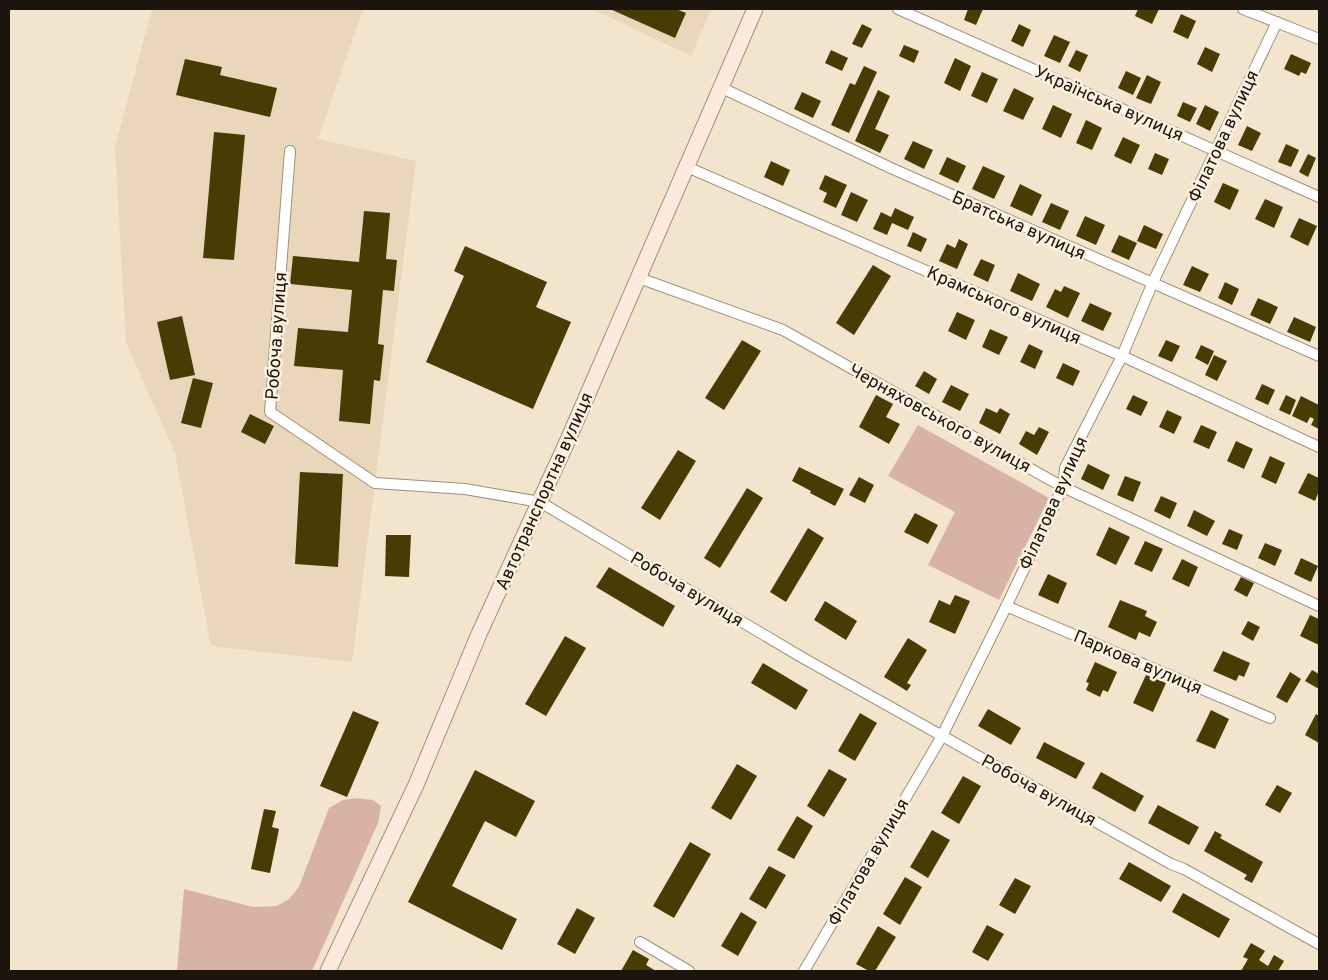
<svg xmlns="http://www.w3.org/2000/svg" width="1328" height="980" font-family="Overpass,sans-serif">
  <rect width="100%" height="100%" fill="#f3e4ce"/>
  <path fill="#ead6ba" d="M152 9H363L318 139 416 161 352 662 211 646 175 453 126 343 115 147Z
    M592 9H711L691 56Z"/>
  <path fill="#d8b1a7" d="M918 425 1049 498 999 600 928 565 955 512 888 476Z
    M357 798 373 800 381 806 378 823 312 971H177L184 889 253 907 277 906 289 899 299 887 329 808 343 800Z"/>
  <path fill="#473d04" d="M610 9H676L686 13 675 38Z
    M968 9H983L976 25 964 20Z
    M1138 9H1159L1152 24 1135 16Z
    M1181 14 1196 21 1188 39 1173 32Z
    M862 24 872 29 862 48 852 44Z
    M1019 24 1031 30 1023 47 1011 41Z
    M1054 35 1070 42 1060 63 1044 56Z
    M904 45 919 51 914 63 899 56Z
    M1205 47 1220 54 1212 72 1197 64Z
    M831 50 848 58 842 71 825 63Z
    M1076 50 1088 55 1080 72 1068 66Z
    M1291 54 1311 63 1306 74 1301 72 1299 76 1284 69Z
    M955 58 971 66 960 91 944 83Z
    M185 59 222 67 220 75 277 88 270 117 176 95Z
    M864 66 877 72 849 133 831 125 850 83 855 85Z
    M1126 71 1141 78 1133 95 1118 88Z
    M982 72 998 79 987 103 971 96Z
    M1147 75 1161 82 1151 104 1136 98Z
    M1014 88 1034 98 1023 120 1003 111Z
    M878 90 890 96 875 129 889 135 880 153 855 141Z
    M802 92 821 101 813 118 794 109Z
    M1183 102 1197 108 1190 122 1177 116Z
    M1053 105 1072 114 1061 138 1042 129Z
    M1205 105 1219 112 1210 131 1196 124Z
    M1086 120 1102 128 1092 150 1076 143Z
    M1247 126 1261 133 1252 151 1238 145Z
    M214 132 245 135 234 260 203 258Z
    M1123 137 1140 145 1131 164 1114 156Z
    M913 141 933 150 924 169 904 159Z
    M1286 144 1299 150 1291 167 1278 162Z
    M1155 153 1169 159 1162 175 1148 169Z
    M1308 154 1316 158 1308 177 1299 172Z
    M947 157 966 166 958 183 939 174Z
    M771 161 790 170 783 186 764 177Z
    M983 166 1005 176 994 199 972 189Z
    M825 175 847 185 836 208 823 202 827 193 819 189Z
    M1223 183 1239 190 1230 210 1214 202Z
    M1020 184 1042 195 1032 216 1010 206Z
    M851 192 868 200 857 222 841 215Z
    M1265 199 1283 207 1274 228 1255 219Z
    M1051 203 1069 211 1060 230 1042 222Z
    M895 208 914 217 908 230 892 223 887 235 873 229 881 212 891 217Z
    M364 211 390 213 386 259 397 260 394 291 383 290 378 344 384 345 380 381 374 380 370 424 339 421 343 370 294 366 298 328 348 332 352 290 290 284 293 256 359 262Z
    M1085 216 1105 225 1096 245 1076 236Z
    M1299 218 1317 226 1308 246 1290 237Z
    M1144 225 1163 234 1156 249 1137 241Z
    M913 232 927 239 921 252 907 246Z
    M1119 235 1137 243 1129 260 1111 252Z
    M959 239 968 244 957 269 939 261 947 244 955 248Z
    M465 246 547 282 536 307 571 322 533 409 426 362 464 276 454 271Z
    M981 259 995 265 988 282 973 275Z
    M873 265 891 276 854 335 836 323Z
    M1192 266 1209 274 1200 292 1183 285Z
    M1018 273 1040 284 1032 301 1010 291Z
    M1225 282 1239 289 1232 305 1218 298Z
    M1064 286 1080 293 1068 318 1046 307 1055 289 1061 292Z
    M1258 298 1278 307 1270 324 1250 315Z
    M1090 303 1112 313 1103 331 1081 321Z
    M957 312 975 320 966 340 948 331Z
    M182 316 195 375 170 380 157 322Z
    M1294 317 1316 327 1310 342 1287 332Z
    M990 329 1008 337 999 355 982 347Z
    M742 340 761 351 724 410 705 398Z
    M1166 340 1180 346 1172 362 1158 356Z
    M1029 344 1043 351 1035 369 1020 362Z
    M1201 345 1214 351 1208 365 1195 358Z
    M1214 355 1227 361 1217 381 1205 375Z
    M1063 363 1080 371 1073 386 1056 378Z
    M924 371 937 379 929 394 915 386Z
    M193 378 213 383 201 428 181 423Z
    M1262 384 1275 390 1268 405 1255 399Z
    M951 385 969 394 960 411 942 402Z
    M876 395 893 404 886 417 900 424 889 444 859 427Z
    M1133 395 1148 402 1141 416 1126 409Z
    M1286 395 1296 400 1290 415 1279 410Z
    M1301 396 1319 405V429L1311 425 1314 419 1310 417 1307 423 1292 416Z
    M986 408 997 413 1000 408 1010 414 1000 434 979 423Z
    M1167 410 1182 417 1174 434 1159 427Z
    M250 414 274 426 265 444 241 432Z
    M1201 425 1217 432 1209 449 1193 442Z
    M1039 427 1049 432 1037 455 1019 444 1026 431 1034 435Z
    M1236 441 1253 449 1244 469 1227 461Z
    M678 450 696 461 660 520 641 508Z
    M1270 456 1285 463 1276 484 1261 477Z
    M1088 464 1110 475 1103 490 1081 479Z
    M799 467 844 489 835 506 810 493 811 491 792 481Z
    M300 472 343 474 338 567 295 564Z
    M1308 473 1319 478V491L1315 501 1298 493Z
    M1125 476 1141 482 1133 502 1117 495Z
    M859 477 874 485 865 503 849 495Z
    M747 488 763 498 720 568 704 558Z
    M1161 496 1177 503 1170 519 1154 511Z
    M1194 510 1215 521 1207 536 1187 526Z
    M915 513 938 525 928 544 904 532Z
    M1109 527 1130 537 1116 565 1096 555Z
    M808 528 824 538 786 602 770 592Z
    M1229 529 1243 535 1237 550 1222 544Z
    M386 535H411L409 577 385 576Z
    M1145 541 1163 549 1152 572 1134 564Z
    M1265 543 1282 550 1275 566 1258 558Z
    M1301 558 1318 566 1311 582 1294 574Z
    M1182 559 1198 567 1189 587 1172 579Z
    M609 567 675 606 663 627 596 587Z
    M1048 574 1067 583 1058 604 1038 595Z
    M1241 577 1254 583 1247 597 1234 590Z
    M955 595 970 601 955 634 929 622 939 600 950 605Z
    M1120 600 1147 611 1145 616 1157 622 1150 637 1139 632 1136 640 1108 627Z
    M825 601 857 621 846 640 814 620Z
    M1310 615 1319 619V645L1300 636Z
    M1248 621 1260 627 1253 641 1241 634Z
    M565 636 586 648 546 716 525 704Z
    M908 638 927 650 907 683 911 685 907 691 884 677Z
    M1223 651 1250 663 1244 677 1239 675 1236 681 1213 671Z
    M1095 662 1117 672 1108 692 1103 690 1100 697 1086 690 1089 683 1086 682Z
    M763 663 808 690 796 710 751 683Z
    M1312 670 1319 674V689L1305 681Z
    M1290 672 1301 679 1287 703 1276 697Z
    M1146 675 1166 683 1153 712 1133 703Z
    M988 709 1021 728 1011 745 978 726Z
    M1211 710 1229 719 1215 749 1196 741Z
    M353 711 379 722 347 797 320 786Z
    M860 713 877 723 855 761 838 751Z
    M1316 714 1319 716V743L1305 735Z
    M1044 742 1085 763 1076 779 1036 758Z
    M737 764 757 776 731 820 711 808Z
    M829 769 847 779 824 817 807 806Z
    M475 770 535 801 516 837 485 821 452 886 517 919 502 950 408 902Z
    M1101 772 1144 796 1135 812 1092 788Z
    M963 776 981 786 959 824 941 813Z
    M1277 785 1292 793 1280 813 1265 805Z
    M1158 805 1199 827 1189 845 1148 823Z
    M264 809 276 811 272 827 279 829 270 873 251 869Z
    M797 816 813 826 794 859 777 850Z
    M932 830 950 840 928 878 910 867Z
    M1215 831 1222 835 1220 838 1263 862 1252 883 1244 879 1247 875 1204 851Z
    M690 842 711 854 674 918 653 906Z
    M1129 862 1171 886 1161 902 1119 879Z
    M769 866 786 875 766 909 749 899Z
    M905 877 922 887 900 925 883 914Z
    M1015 878 1031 886 1015 914 999 905Z
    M1183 893 1230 919 1219 938 1172 912Z
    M577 908 595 918 575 954 557 944Z
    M741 912 757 922 738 956 721 946Z
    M987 925 1004 934 988 961 972 952Z
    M878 926 896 937 875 971H869L856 964Z
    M1251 943 1265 951 1259 960 1268 966 1274 955 1284 961 1278 971H1241L1248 959 1243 957Z
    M633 950 649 959 646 965 656 971H621Z"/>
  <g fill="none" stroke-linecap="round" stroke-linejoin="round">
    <g stroke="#9e907c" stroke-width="12">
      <path id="street" d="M898 9 1319 197
        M1243 9 1319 39
        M722 88 893 169 1319 356
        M290 151 270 412 375 483 465 489 540 502 803 658 1171 864 1184 869 1319 944
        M687 167 1122 356 1319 447
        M639 278 783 330 1063 487 1319 606
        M1006 606 1270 718
        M640 942 689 971
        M804 971 942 736 1004 611 1063 487 1065 468 1122 356 1153 282 1277 22"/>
    </g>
    <g stroke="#9e907c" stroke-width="17">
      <path id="secondary" d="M328 971 416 785 479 634 567 442 755 9"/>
    </g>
    <use href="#street" stroke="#fff" stroke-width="10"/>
    <use href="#secondary" stroke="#feeadc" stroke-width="15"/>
  </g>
  <g text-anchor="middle" stroke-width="5" stroke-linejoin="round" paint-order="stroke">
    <g font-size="18" fill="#1b150e" stroke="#fdf1e0">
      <text transform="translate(1109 103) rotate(24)" y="6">Українська вулиця</text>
      <text transform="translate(1223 136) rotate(-65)" y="6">Філатова вулиця</text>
      <text transform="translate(1019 225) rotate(24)" y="6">Братська вулиця</text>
      <text transform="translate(1004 305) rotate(24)" y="6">Крамського вулиця</text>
      <text transform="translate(276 336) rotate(-86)" y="6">Робоча вулиця</text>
      <text transform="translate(940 418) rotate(29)" y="6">Черняховського вулиця</text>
      <text transform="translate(544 491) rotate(-66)" y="6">Автотранспортна вулиця</text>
      <text transform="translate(1053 503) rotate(-66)" y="6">Філатова вулиця</text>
      <text transform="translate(687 589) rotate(31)" y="6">Робоча вулиця</text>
      <text transform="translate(1138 662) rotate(23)" y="6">Паркова вулиця</text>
      <text transform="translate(1039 790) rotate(29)" y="6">Робоча вулиця</text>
      <text transform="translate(868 862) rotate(-60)" y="6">Філатова вулиця</text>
    </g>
  </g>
  <rect width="1328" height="980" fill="none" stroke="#1b150e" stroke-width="20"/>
</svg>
